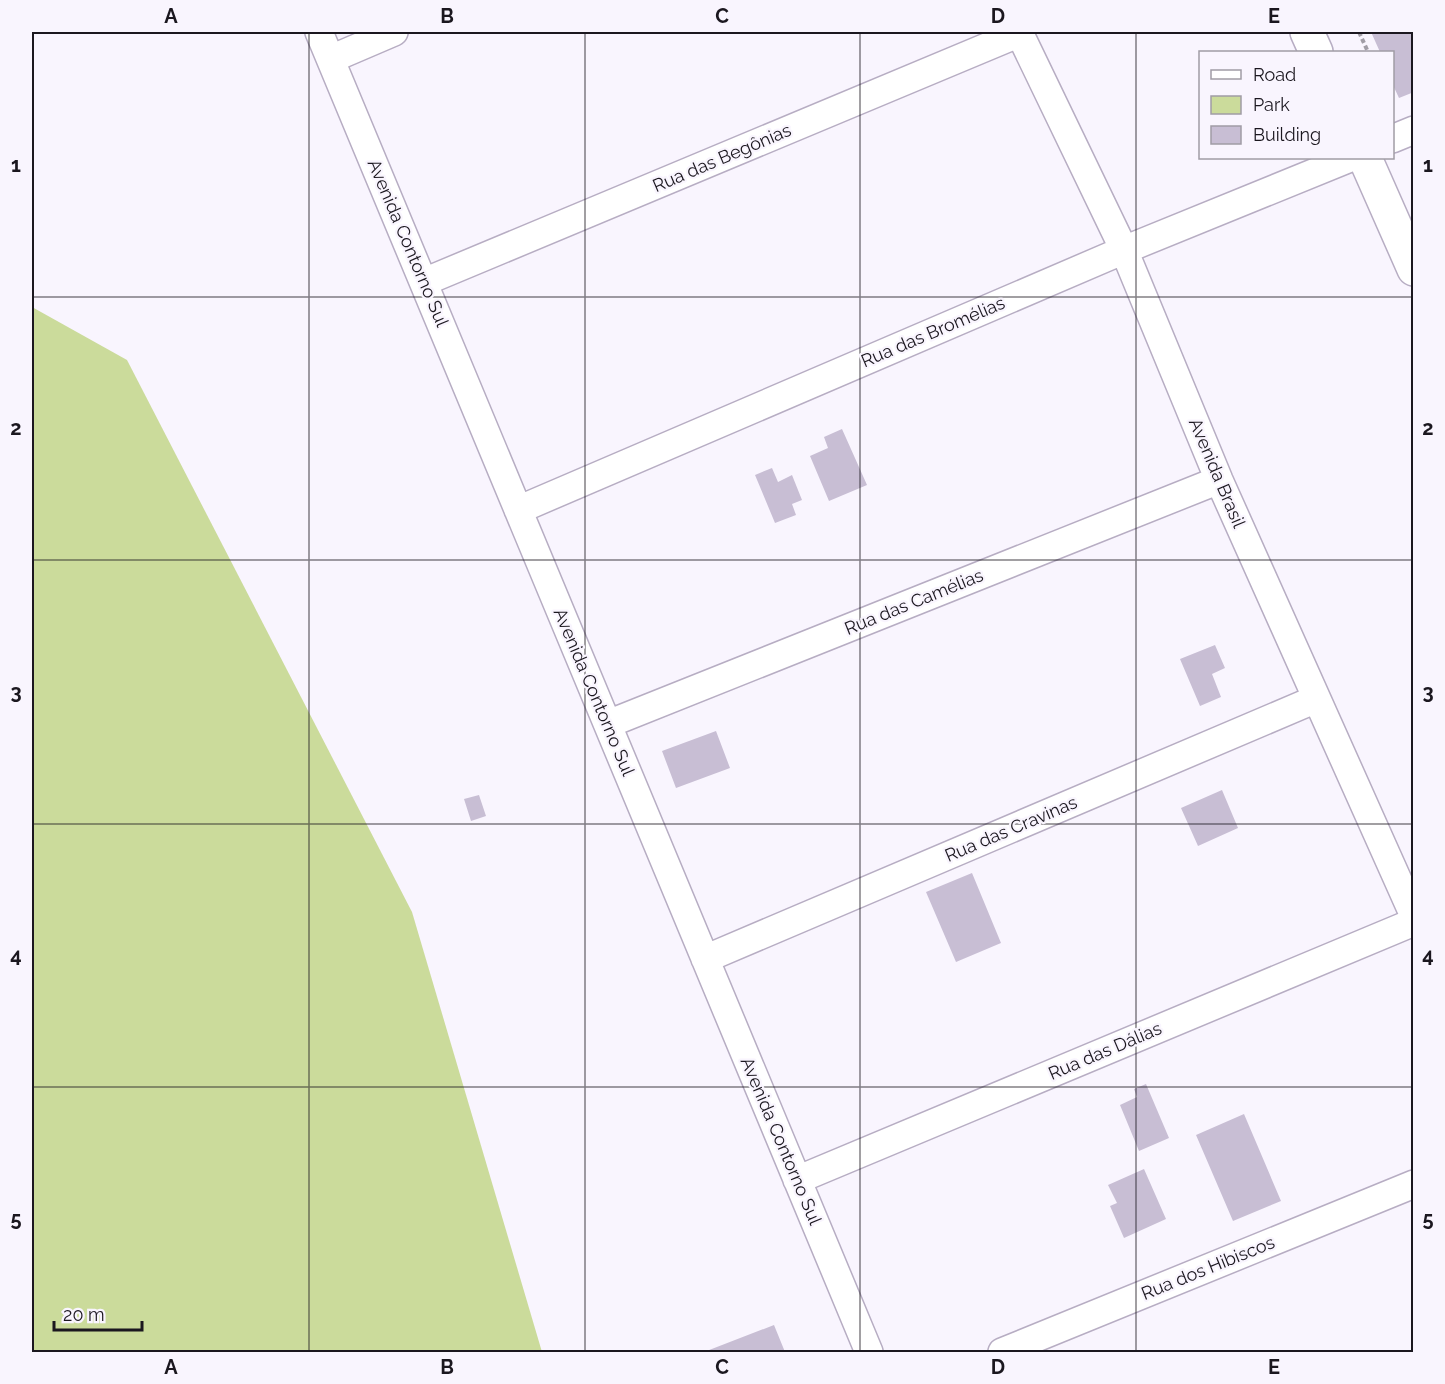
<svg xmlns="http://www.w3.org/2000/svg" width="1445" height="1384" font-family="Raleway,sans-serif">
  <rect width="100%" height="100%" fill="#f9f5fe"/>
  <path fill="#cbdb9b" d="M32 307 127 360 412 912 542 1352H32Z"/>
  <path fill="#c8bed4" d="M1371 32H1414V92L1399 98 1392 83V52H1380Z
    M842 429 867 485 829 501 810 456 828 448 824 437Z
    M772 468 778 482 792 475 802 500 792 504 796 515 775 523 755 475Z
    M1215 645 1225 668 1212 674 1221 697 1200 706 1180 659Z
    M716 731 730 768 676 788 662 751Z
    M1222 790 1238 828 1198 846 1181 808Z
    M479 795 486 816 471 821 464 799Z
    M972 873 1001 943 956 962 926 892Z
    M1146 1084 1169 1138 1139 1151 1120 1105 1137 1097 1134 1089Z
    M1244 1114 1281 1201 1233 1221 1196 1135Z
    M1144 1169 1166 1219 1124 1238 1110 1206 1117 1203 1108 1185Z
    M774 1325 785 1352H704Z"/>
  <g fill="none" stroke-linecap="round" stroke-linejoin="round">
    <g stroke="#b7adc3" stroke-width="30">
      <path id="minor" d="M319 32 869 1352
        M1019 32 1124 250 1219 480 1414 916
        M331 59 394 32
        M1392 139 1414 130
        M424 282 1020 33
        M518 510 1124 250 1350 158
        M608 724 1219 480
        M705 959 1316 699
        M797 1180 1414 922
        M1002 1352 1414 1184"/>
    </g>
    <g stroke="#b7adc3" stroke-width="36">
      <path id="secondary" d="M1307 32 1316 52
        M1365 158 1414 269"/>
    </g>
    <path stroke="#a19da6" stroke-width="4" stroke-dasharray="4.5 3" stroke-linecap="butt" d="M1359 32 1368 52"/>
    <use href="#minor" stroke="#fff" stroke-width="27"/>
    <use href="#secondary" stroke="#fff" stroke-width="33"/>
  </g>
  <path fill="none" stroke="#1b171f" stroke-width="1.5" stroke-opacity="0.55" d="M309 32V1352M585 32V1352M860 32V1352M1136 32V1352M32 297H1414M32 560H1414M32 824H1414M32 1087H1414"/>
  <g text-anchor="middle" stroke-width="4.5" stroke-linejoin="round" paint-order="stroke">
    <g font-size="18" fill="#1b171f" stroke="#f9f5fe">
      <text transform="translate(722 158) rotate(-23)" y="6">Rua das Begônias</text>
      <text transform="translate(408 243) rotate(67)" y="6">Avenida Contorno Sul</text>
      <text transform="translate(933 332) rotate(-23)" y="6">Rua das Bromélias</text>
      <text transform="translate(1217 473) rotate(67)" y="6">Avenida Brasil</text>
      <text transform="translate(914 602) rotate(-22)" y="6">Rua das Camélias</text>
      <text transform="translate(594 692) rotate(67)" y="6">Avenida Contorno Sul</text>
      <text transform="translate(1011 829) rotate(-23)" y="6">Rua das Cravinas</text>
      <text transform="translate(1105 1051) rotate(-23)" y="6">Rua das Dálias</text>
      <text transform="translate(781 1141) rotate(67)" y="6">Avenida Contorno Sul</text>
      <text transform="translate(1208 1268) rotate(-22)" y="6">Rua dos Hibiscos</text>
    </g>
  </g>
  <rect width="1445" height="1384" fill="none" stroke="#f9f5fe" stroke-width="66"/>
  <rect x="1199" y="51" width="195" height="108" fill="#f9f5fe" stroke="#a09ca5" stroke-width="1.5"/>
  <rect x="1211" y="70" width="30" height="9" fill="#ffffff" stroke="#a09ca5" stroke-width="1.5"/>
  <text x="1253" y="81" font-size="18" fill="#1b171f">Road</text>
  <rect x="1211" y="96" width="30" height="18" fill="#cbdb9b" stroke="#a09ca5" stroke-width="1.5"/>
  <text x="1253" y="111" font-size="18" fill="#1b171f">Park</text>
  <rect x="1211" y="126" width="30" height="18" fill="#c8bed4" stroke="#a09ca5" stroke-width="1.5"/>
  <text x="1253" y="141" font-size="18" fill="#1b171f">Building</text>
  <path d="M54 1321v9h88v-9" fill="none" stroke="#1b171f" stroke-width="3"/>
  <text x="63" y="1321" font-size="18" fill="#1b171f" stroke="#f9f5fe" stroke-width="4.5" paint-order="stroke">20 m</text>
  <rect x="33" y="33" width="1379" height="1318" fill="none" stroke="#1b171f" stroke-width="2"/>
  <g font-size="20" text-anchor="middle" font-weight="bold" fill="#1b171f">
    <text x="171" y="23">A</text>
    <text x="447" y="23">B</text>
    <text x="722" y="23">C</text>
    <text x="998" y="23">D</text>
    <text x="1274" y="23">E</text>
    <text x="16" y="172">1</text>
    <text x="1428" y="172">1</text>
    <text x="16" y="435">2</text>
    <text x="1428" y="435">2</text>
    <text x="16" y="699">3</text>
    <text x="1428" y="699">3</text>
    <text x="16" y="962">4</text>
    <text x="1428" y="962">4</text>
    <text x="16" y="1226">5</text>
    <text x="1428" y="1226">5</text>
    <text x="171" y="1374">A</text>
    <text x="447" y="1374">B</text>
    <text x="722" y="1374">C</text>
    <text x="998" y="1374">D</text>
    <text x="1274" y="1374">E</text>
  </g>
</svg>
